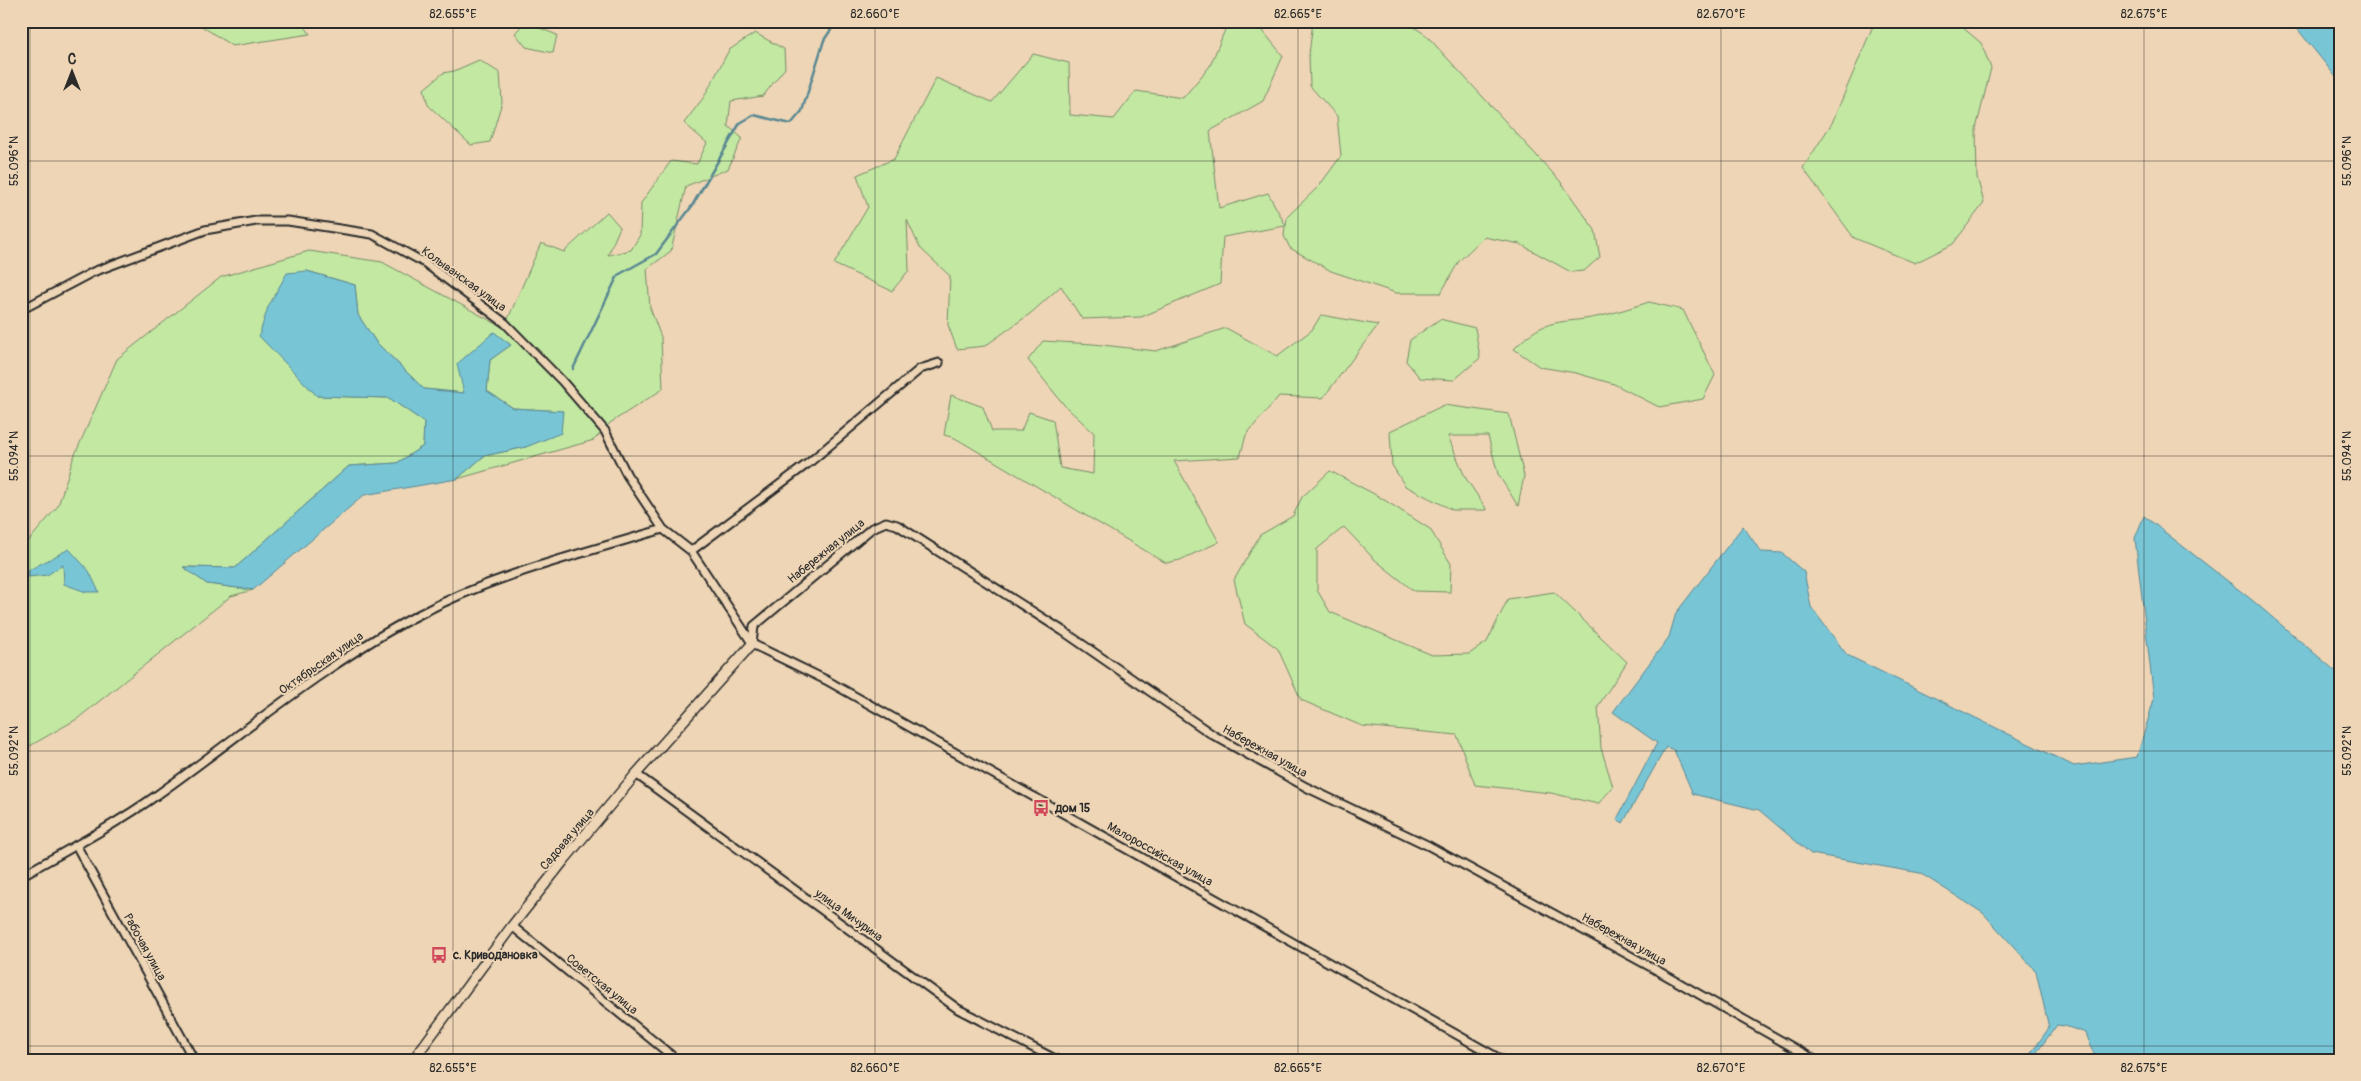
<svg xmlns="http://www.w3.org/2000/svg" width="2361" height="1081" font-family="Pangolin,sans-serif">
  <rect width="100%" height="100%" fill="#edd5b5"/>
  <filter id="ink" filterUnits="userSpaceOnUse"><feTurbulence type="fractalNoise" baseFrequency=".02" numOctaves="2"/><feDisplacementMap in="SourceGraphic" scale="10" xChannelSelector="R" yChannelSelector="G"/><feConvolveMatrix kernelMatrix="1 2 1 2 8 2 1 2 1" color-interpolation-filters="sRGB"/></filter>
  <g filter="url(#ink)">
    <path fill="#c2e8a2" stroke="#768a66" d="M194 21H301L310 34 232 46Z
      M1231 21H1255L1283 56 1263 101 1210 131 1219 208 1268 193 1286 226 1287 217 1319 186 1341 156 1337 116 1310 86 1309 55 1313 21H1405L1426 35 1560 181 1595 230 1600 257 1584 271 1571 272 1520 244 1484 237 1459 261 1441 293H1396L1331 271 1290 248 1284 236 1285 226 1223 237 1220 284 1141 317 1082 319 1061 286 1031 313 985 346 957 349 948 325 950 276 920 248 907 220 909 270 892 291 834 264 868 207 857 175 894 159 936 78 992 102 1033 54 1069 63 1070 115 1114 119 1136 91 1183 98 1210 66 1227 25Z
      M1875 21H1955L1981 43 1991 68 1976 129 1977 177 1984 203 1953 244 1915 263 1854 238 1803 168 1832 123Z
      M525 22 557 35 553 53 526 47 515 33Z
      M755 33 784 49 785 68 763 96 731 101 728 126 742 138 728 169 686 186 671 251 647 269 650 308 661 337 663 389 610 423 594 440 457 479 484 456 526 447 562 411 513 408 487 391 490 360 511 345 494 333 465 393 424 389 376 342 358 315 355 285 307 271 317 396 389 398 424 422 423 446 397 463 349 466 235 568 184 567 207 584 253 590 231 596 77 719 21 751V550L58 506 73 459 117 359 221 277 309 251 382 262 504 328 541 243 564 252 607 212 620 227 608 255 631 250 640 235 641 203 671 161 697 164 707 143 684 123 704 97 729 50Z
      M479 60 500 73 502 102 490 142 471 145 428 105 424 89 443 73 454 71Z
      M1649 302 1683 310 1715 375 1703 399 1659 407 1614 384 1576 373 1540 367 1514 349C1546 315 1561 325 1601 316 1617 312 1634 307 1649 302Z
      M1321 315 1378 325 1323 398 1279 396 1246 435 1240 457 1174 461 1219 542 1180 560 1166 563 955 438 944 435 951 395 983 407 992 431H1021L1029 412 1053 420 1060 468 1093 474 1094 433 1065 406 1028 360 1043 341 1093 344 1156 351 1226 328 1277 356 1312 330Z
      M1440 319 1475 328 1480 358 1454 380 1420 378 1406 361 1410 340Z
      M1444 405 1509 414 1524 476 1518 506 1498 474 1488 436H1448L1465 477 1487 510H1453L1405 486 1392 465 1390 431Z
      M1330 471 1378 496 1430 529 1451 564 1450 592 1414 591 1374 559 1344 527 1317 549V590L1330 612 1432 655 1469 654 1487 642 1508 599 1554 592 1627 662 1598 706 1601 748 1613 787 1598 804 1551 793 1475 785 1457 735 1362 726 1301 700 1278 649 1245 624 1234 580 1260 535 1293 516 1302 497Z"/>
    <path fill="#78c5d6" stroke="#598792" d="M2291 21H2340V82Z
      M307 271 355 285 358 315 376 342 424 389 464 393 457 364 494 332 511 345 490 360 487 391 513 408 563 411 561 433 526 447 484 456 457 479 364 495 253 590 207 584 183 567 235 568 349 466 397 463 423 446 424 422 389 398 317 396 259 336 268 307 287 273Z
      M2144 516 2252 600 2340 675V1060H2096L2086 1033 2065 1026 2057 1025 2031 1060H2026L2049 1028 2036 971 1983 913 1920 873 1811 854 1759 810 1693 794 1674 750 1666 747 1623 823 1617 819 1657 743 1613 712 1669 637 1676 613 1743 526 1761 552 1782 553 1804 572 1811 607 1847 655 2074 766 2137 757 2154 699 2135 538Z
      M69 549 89 571 99 592H86L64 584 63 565 47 575 28 577 29 570Z"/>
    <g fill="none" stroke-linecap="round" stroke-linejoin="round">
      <path stroke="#598792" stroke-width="2.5" d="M573 369 618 275 656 254 692 206 740 123 754 115 791 124 802 111 824 40 837 21"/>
      <g stroke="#2b2b2b" stroke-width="11">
        <path id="minor" d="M21 70 24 81 21 87
          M21 310 93 272 205 230 256 221H288L372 234 425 263 505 323 562 381 605 431 627 475 663 529 691 551 752 643
          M691 551 811 461 920 369 939 363
          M752 644 754 626 872 528 886 522 897 525 1063 631 1213 735 1306 787 1429 846 1660 972 1815 1060
          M752 644 826 680 1502 1060
          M636 774 958 1009 1057 1060
          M76 845 194 1060
          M21 876C67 850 115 825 157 795 243 734 324 664 418 615 495 574 581 554 663 529
          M512 926 677 1060"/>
      </g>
      <g stroke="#2b2b2b" stroke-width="12">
        <path id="tertiary" d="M413 1060 512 926 565 859 636 774 752 644"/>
      </g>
      <use href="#minor" stroke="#edd5b5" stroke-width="7"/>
      <use href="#tertiary" stroke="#edd5b5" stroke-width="9"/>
    </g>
  </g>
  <path fill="none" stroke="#2b2b2b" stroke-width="1" stroke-opacity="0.45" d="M30 21V1060M453 21V1060M875 21V1060M1298 21V1060M1721 21V1060M2144 21V1060M21 161H2340M21 456H2340M21 751H2340M21 1046H2340"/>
  <defs>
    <g id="bus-bare" transform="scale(1.35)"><path d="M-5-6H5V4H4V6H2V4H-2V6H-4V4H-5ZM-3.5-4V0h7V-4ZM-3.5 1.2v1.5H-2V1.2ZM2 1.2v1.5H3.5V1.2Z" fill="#d1495b" stroke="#edd5b5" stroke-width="2.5" paint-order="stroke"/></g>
  </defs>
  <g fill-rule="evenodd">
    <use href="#bus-bare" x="1041" y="808"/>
    <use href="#bus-bare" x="439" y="955"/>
  </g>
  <g text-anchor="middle" stroke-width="4" stroke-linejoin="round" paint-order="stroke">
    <g font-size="12" fill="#2b2b2b" stroke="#edd5b5">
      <text transform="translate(464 279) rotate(36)" y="4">Колыванская улица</text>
      <text transform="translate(826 551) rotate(-39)" y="4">Набережная улица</text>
      <text transform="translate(321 663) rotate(-35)" y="4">Октябрьская улица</text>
      <text transform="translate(1265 751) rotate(29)" y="4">Набережная улица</text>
      <text transform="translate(567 839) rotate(-50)" y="4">Садовая улица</text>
      <text transform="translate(1160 854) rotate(29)" y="4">Малороссийская улица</text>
      <text transform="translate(849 915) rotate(36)" y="4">улица Мичурина</text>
      <text transform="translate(1624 939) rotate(29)" y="4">Набережная улица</text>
      <text transform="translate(145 947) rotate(61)" y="4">Рабочая улица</text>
      <text transform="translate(602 984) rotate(39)" y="4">Советская улица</text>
    </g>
    <g font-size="12" font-weight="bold" fill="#2b2b2b" stroke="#edd5b5" text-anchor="start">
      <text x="1055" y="812">дом 15</text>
      <text x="453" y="959">с. Криводановка</text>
    </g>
  </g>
  <rect width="2361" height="1081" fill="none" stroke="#edd5b5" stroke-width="55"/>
  <g transform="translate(72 72)" stroke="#edd5b5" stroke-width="4" paint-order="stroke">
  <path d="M0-4L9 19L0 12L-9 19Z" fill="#2b2b2b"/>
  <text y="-8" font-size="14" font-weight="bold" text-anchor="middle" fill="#2b2b2b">С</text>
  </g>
  <rect x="28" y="28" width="2306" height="1026" fill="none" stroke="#2b2b2b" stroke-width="2"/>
  <g font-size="12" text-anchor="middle" fill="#2b2b2b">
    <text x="453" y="18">82.655°E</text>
    <text x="875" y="18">82.660°E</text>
    <text x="1298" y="18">82.665°E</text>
    <text x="1721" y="18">82.670°E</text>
    <text x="2144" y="18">82.675°E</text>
    <text transform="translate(14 161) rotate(-90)" y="4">55.096°N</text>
    <text transform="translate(2347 161) rotate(-90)" y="4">55.096°N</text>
    <text transform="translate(14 456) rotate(-90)" y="4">55.094°N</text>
    <text transform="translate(2347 456) rotate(-90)" y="4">55.094°N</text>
    <text transform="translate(14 751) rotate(-90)" y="4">55.092°N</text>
    <text transform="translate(2347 751) rotate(-90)" y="4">55.092°N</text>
    <text x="453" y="1072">82.655°E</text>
    <text x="875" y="1072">82.660°E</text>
    <text x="1298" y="1072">82.665°E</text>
    <text x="1721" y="1072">82.670°E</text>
    <text x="2144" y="1072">82.675°E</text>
  </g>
</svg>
